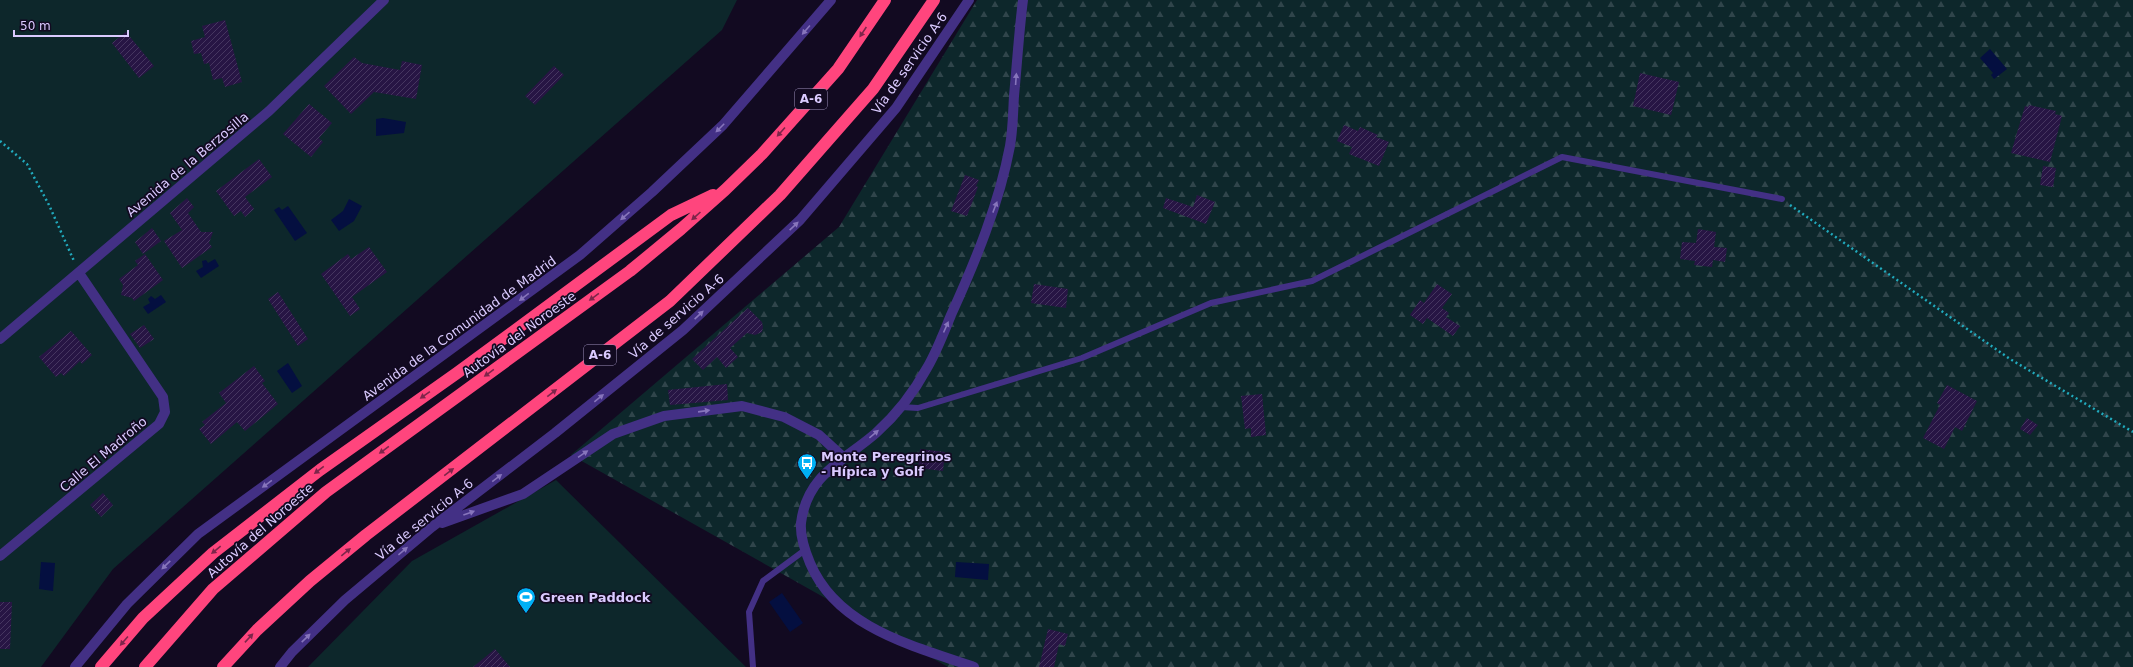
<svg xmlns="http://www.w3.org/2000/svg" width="2133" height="667" font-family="'DejaVu Sans',sans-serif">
  <defs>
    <pattern id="forest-firs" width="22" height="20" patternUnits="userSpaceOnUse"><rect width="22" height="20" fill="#0d272b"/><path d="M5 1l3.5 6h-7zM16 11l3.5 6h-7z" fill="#30454b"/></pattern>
    <pattern id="building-hatch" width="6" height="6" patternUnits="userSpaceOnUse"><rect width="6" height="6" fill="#271544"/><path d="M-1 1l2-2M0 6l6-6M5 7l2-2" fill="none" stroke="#463660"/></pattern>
  </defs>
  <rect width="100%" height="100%" fill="#120a21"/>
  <path fill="#0d272b" d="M0 0H737L722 30 113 569 41 667H0Z
    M556 480 746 667H308L412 561Z"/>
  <path fill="url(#forest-firs)" d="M977 0H2133V667H948L571 455 839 227Z"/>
  <path fill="#040f40" d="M1990 49 2007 69 1994 79 1991 75 1993 73 1980 58Z
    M383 118 406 122 404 133 376 136V119Z
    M349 199 362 206 354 221 339 231 331 220 343 211Z
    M288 206 307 233 295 241 274 210 279 207 282 210Z
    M215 259 219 266 201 278 196 271 203 267 202 261 206 260 208 263Z
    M161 295 166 302 148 314 143 307 150 303 148 299 151 296 155 299Z
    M288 363 302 386 292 393 277 371Z
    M41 562 55 563 53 591 39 589Z
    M956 562 989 564 988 580 955 577Z
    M782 593 803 623 790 632 769 602Z"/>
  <path fill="url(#building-hatch)" d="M225 20 242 82 225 87 222 78 213 80 209 63 204 64 201 53 194 54 191 41 205 37 202 26Z
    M126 32 154 66 139 78 112 43Z
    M354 57 362 63 400 70 402 61 422 65 416 99 374 92 351 114 324 86Z
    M554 66 564 75 535 105 525 96Z
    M1640 73 1679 82 1671 115 1633 106Z
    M309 104 332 123 319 138 323 142 311 157 283 134Z
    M2029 105 2056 111 2055 114 2062 116 2050 162 2011 153 2025 106 2028 107Z
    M1344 125 1358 131 1360 127 1378 135 1376 137 1389 142 1379 166 1349 154 1352 147 1337 141Z
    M259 159 272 177 245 197 254 209 245 217 241 211 234 216 216 191Z
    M2043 166 2056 168 2053 187 2040 185Z
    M965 175 979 180 976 186 978 187 967 216 951 211Z
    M1197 195 1215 202 1206 224 1163 208 1166 198 1193 207Z
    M187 198 194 207 188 213 201 232H213L209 243 212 247 182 268 164 241 182 230 170 213Z
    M152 228 161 241 143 254 135 242Z
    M1698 229 1716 232 1714 247 1727 248 1725 262 1713 260 1712 267 1694 265 1695 261 1680 259 1682 242 1696 243Z
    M369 247 387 272 352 297 360 309 350 316 321 274 348 254 351 259Z
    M145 254 163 280 134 301 132 298 121 295 123 285 119 279 138 265 135 261Z
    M1034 284 1068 289 1066 308 1031 303Z
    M1437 284 1452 294 1442 308 1449 313 1446 317 1460 326 1453 336 1427 318 1423 324 1410 315 1420 300 1424 303Z
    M278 292 308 339 298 346 268 299Z
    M748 308 762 322 763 327 762 332 755 335 747 333 730 348 738 357 726 368 717 357 703 370 692 359Z
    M144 325 154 339 140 348 130 334Z
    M71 331 92 355 82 364 80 361 64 376 61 373 56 377 39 357Z
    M254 366 265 381 262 383 278 404 245 431 237 422 211 444 199 429 205 425 202 422 226 403 219 393Z
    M727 384 728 400 670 405 668 390Z
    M1947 385 1977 401 1962 431 1955 427 1944 449 1923 438 1940 405 1937 403Z
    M1262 394 1266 435 1251 437V428L1245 429 1241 396Z
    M2027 418 2038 425 2030 435 2020 429Z
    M920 449 945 452 943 471 918 468Z
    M103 493 113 505 101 517 90 505Z
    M0 602H12L10 649H0Z
    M1048 629 1068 634 1065 646 1059 644 1054 667H1039Z
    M495 649 510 667H473Z"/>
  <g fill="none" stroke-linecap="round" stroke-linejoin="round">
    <path stroke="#21aabd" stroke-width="2.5" stroke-dasharray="2 3" stroke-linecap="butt" d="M0 141 27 164 49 205 74 261
      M1790 205 2010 359 2133 432"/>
    <path stroke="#433085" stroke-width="6" d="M901 407 918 408 1082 358 1211 303 1312 281 1562 157 1782 199
      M753 667 749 612 763 581 805 550"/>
    <path stroke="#433085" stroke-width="10" d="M0 339 269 111 384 0
      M442 523 523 494 613 434 664 416 742 406 784 417 819 435 843 457
      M0 556 159 424 165 412 163 397 79 273
      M75 667 127 604 198 534 580 255 652 192 723 125 831 0
      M280 667 292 652 345 600 432 527 555 433 683 330 800 220 896 108 969 0
      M974 667C914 646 837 628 810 563 805 551 800 536 801 523 807 474 844 461 876 433 896 415 914 392 927 368 937 351 944 332 951 315 976 260 999 204 1010 146 1013 129 1013 112 1014 96 1017 64 1019 32 1023 0"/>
    <path stroke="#ff457d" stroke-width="12" d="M101 667 143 618 213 553 320 470 457 373 671 215 713 195
      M145 667 213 589 326 492 630 271 681 229 725 190 762 154 838 69 885 0
      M223 667 257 630 310 581 366 535 670 301 780 195 873 89 934 0"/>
  </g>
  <defs><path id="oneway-solid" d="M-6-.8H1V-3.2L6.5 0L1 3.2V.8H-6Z"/></defs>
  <g fill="#8775bc">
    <use href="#oneway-solid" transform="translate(806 30) rotate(131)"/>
    <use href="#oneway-solid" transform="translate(1016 79) rotate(-86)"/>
    <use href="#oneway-solid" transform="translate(720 128) rotate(135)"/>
    <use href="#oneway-solid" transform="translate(995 207) rotate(-69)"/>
    <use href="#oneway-solid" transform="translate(625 216) rotate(139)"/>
    <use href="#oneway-solid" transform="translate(794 226) rotate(-43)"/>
    <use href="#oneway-solid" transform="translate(524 297) rotate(143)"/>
    <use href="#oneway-solid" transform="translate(699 315) rotate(-43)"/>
    <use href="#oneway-solid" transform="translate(946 327) rotate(-66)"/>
    <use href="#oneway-solid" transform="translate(599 398) rotate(-39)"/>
    <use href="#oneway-solid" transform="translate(704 411) rotate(-8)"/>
    <use href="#oneway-solid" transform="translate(874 434) rotate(-40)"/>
    <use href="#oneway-solid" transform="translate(583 454) rotate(-34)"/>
    <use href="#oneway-solid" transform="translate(497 478) rotate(-37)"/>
    <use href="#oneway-solid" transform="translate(267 484) rotate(144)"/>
    <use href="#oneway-solid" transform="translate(469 513) rotate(-20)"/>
    <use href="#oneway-solid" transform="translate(403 551) rotate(-40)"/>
    <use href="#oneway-solid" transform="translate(166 565) rotate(136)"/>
    <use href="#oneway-solid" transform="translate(306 638) rotate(-44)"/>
  </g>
  <g fill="#7d254a">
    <use href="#oneway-solid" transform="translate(863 32) rotate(124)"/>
    <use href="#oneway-solid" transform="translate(781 132) rotate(132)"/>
    <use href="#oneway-solid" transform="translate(696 216) rotate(138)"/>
    <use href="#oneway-solid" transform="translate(594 297) rotate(144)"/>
    <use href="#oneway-solid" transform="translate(489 373) rotate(144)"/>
    <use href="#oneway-solid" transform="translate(552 393) rotate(-38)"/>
    <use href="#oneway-solid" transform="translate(425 395) rotate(145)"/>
    <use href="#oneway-solid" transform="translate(384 450) rotate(144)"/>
    <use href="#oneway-solid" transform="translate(319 470) rotate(143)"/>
    <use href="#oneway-solid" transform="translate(449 472) rotate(-37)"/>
    <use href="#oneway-solid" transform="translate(216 550) rotate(141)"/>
    <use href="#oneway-solid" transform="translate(346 552) rotate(-39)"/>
    <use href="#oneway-solid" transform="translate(249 638) rotate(-47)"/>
    <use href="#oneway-solid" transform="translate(124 641) rotate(131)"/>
  </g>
  <defs>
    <g id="bus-pin" transform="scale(1)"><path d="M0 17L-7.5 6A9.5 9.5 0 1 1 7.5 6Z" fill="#00b0f5" stroke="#120a21"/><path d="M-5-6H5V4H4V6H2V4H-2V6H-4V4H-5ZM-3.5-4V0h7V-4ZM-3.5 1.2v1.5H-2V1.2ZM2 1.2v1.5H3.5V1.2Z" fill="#fff"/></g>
    <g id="stadium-pin" transform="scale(1)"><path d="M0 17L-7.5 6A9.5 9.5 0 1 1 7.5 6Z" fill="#00b0f5" stroke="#120a21"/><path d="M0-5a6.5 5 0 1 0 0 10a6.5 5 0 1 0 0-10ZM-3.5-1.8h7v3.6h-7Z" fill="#fff"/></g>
  </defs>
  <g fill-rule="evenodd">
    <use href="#bus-pin" x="807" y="463"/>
    <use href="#stadium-pin" x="526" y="597"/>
  </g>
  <g text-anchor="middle" stroke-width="3.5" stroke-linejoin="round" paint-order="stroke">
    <g fill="#120a21" stroke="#9e90bc" stroke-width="1">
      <rect x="795" y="89" width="32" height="20" rx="3"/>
      <rect x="584" y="345" width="32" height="20" rx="3"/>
    </g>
    <g font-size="12" font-weight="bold" fill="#dacaff">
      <text x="811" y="103">A-6</text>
      <text x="600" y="359">A-6</text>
    </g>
    <g font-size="13" fill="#dacaff" stroke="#120a21">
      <text transform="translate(909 63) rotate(-55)" y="5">Vía de servicio A-6</text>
      <text transform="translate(187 164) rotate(-40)" y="5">Avenida de la Berzosilla</text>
      <text transform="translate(676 316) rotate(-41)" y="5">Vía de servicio A-6</text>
      <text transform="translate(459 328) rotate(-36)" y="5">Avenida de la Comunidad de Madrid</text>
      <text transform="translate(519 334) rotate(-36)" y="5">Autovía del Noroeste</text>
      <text transform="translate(103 454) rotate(-40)" y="5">Calle El Madroño</text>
      <text transform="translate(424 519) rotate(-39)" y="5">Vía de servicio A-6</text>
      <text transform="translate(260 530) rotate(-41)" y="5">Autovía del Noroeste</text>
    </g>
    <g font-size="13" font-weight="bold" fill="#dacaff" stroke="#120a21" text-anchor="start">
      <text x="821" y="461">Monte Peregrinos<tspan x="821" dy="15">- Hípica y Golf</tspan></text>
      <text x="540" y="602">Green Paddock</text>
    </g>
  </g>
  <path d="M14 30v6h114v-6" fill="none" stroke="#dacaff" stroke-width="2"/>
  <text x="20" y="30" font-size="12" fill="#dacaff" stroke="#120a21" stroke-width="3" paint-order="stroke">50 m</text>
</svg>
